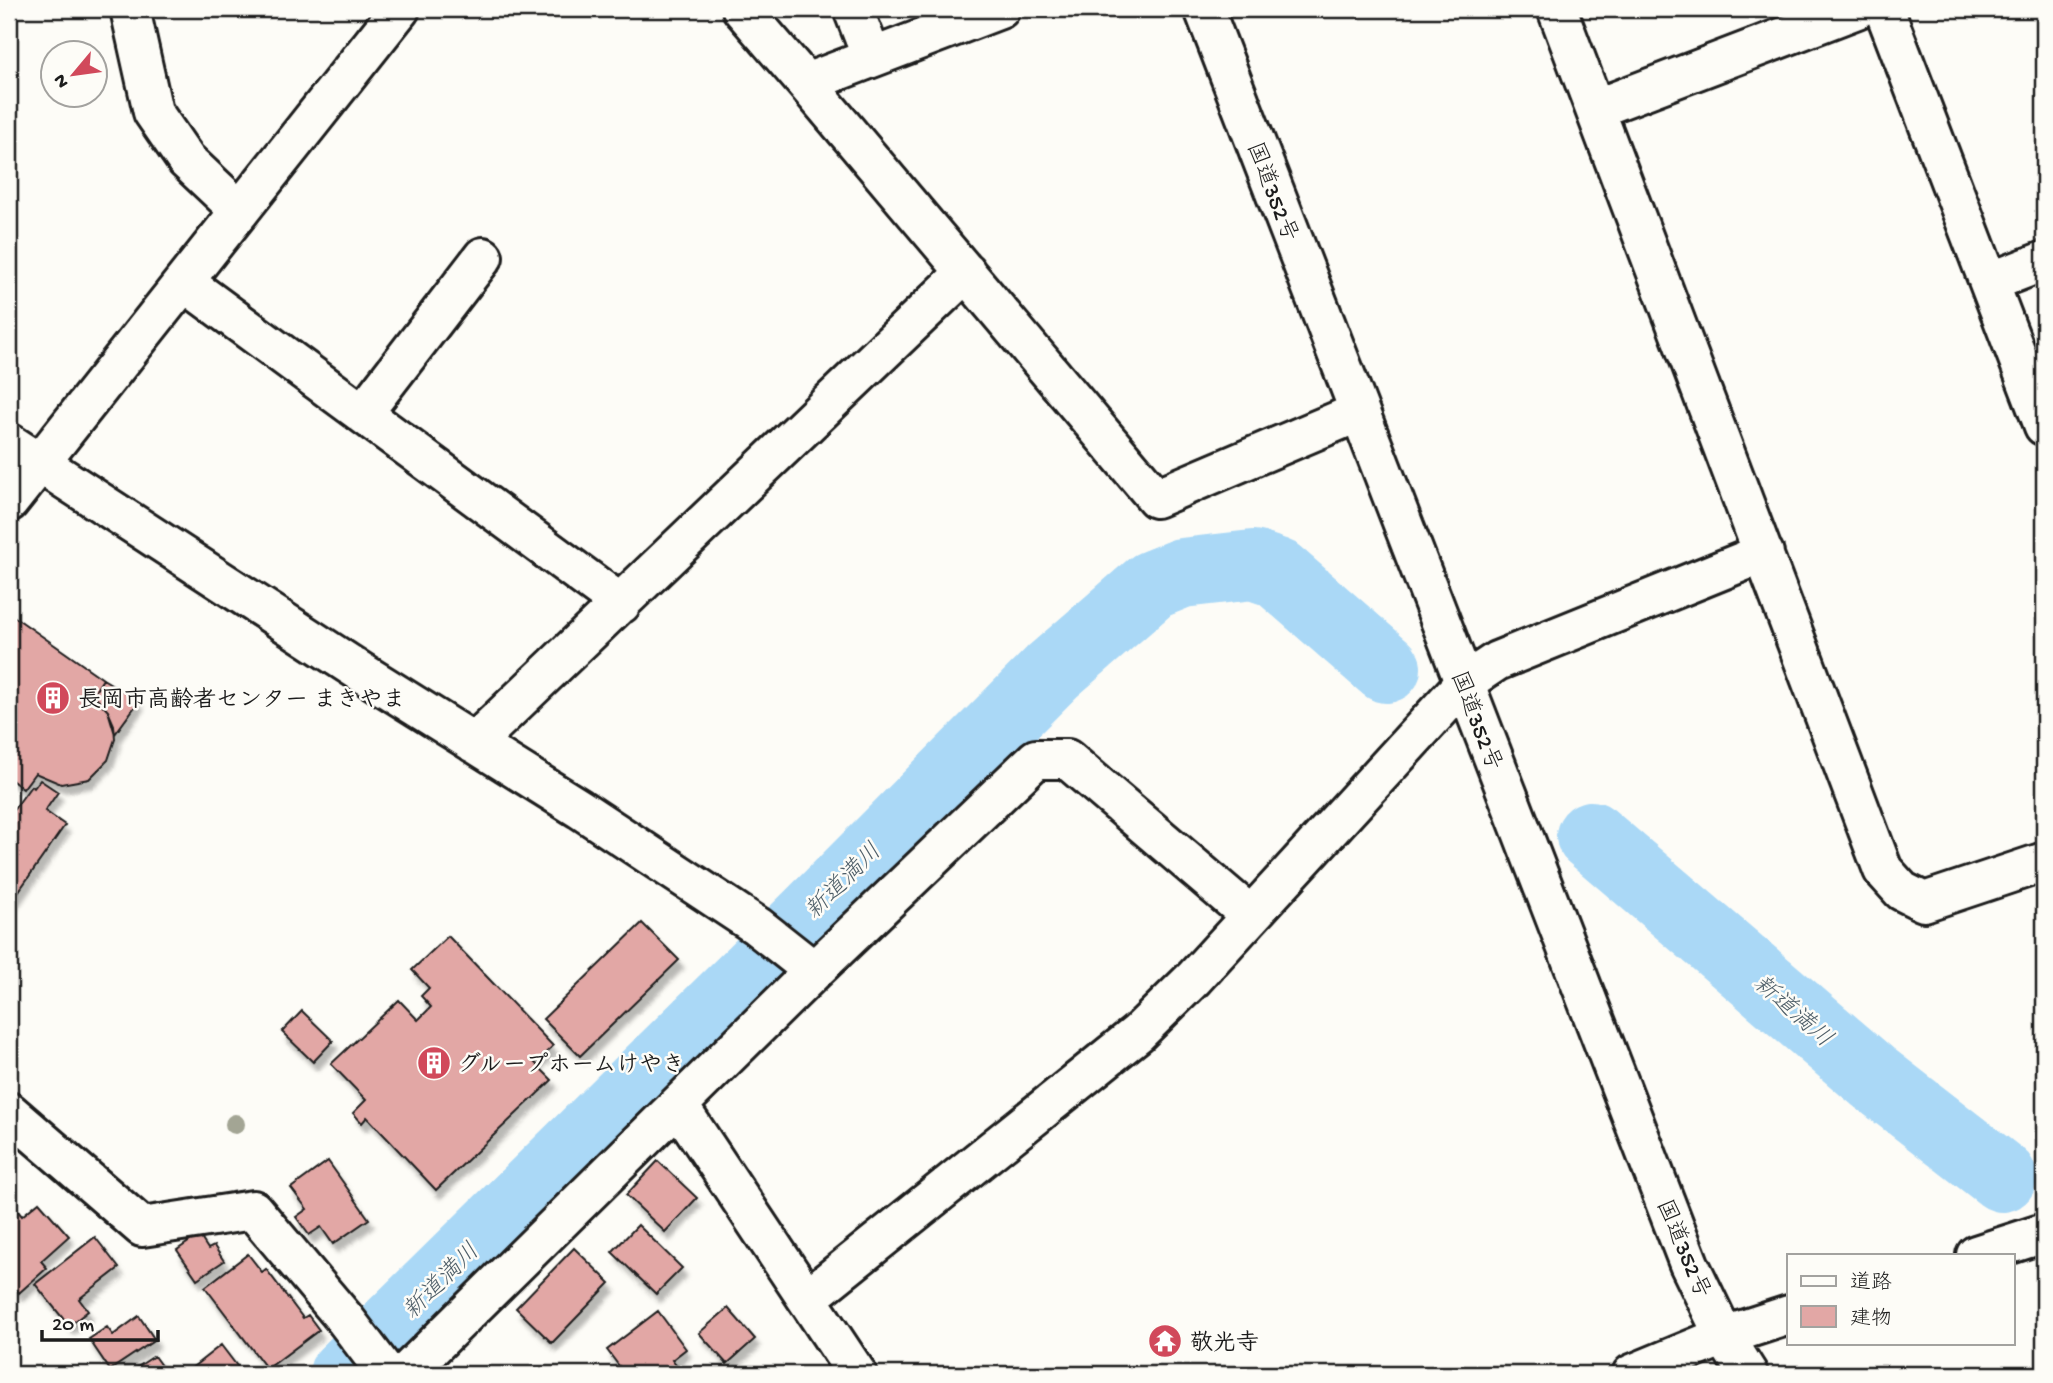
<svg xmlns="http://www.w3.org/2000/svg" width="2053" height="1383" font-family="'Gochi Hand','Klee One',sans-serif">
  <defs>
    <filter id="shadow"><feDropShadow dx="4.5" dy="8" stdDeviation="2" flood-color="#0004"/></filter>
  </defs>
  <rect width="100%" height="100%" fill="#fdfcf7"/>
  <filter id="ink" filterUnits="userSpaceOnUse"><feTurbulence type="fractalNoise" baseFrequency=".0143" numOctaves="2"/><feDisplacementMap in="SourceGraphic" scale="14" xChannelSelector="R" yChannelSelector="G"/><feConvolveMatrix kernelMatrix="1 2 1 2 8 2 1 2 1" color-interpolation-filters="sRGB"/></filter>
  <g filter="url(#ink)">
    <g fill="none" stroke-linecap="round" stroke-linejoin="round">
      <path stroke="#aad8f6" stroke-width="70" d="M1591 836 1873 1077 2002 1177
        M344 1374 811 915 1053 671 1152 585 1182 573 1253 565 1277 573 1386 668"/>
    </g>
    <path fill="#e2a7a5" stroke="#1c1c1c" stroke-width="2" filter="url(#shadow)" d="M9 613 103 679 93 695 108 711 114 725 115 739 108 760 89 779 61 784 35 773 23 789 9 778Z
      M103 679 139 701 115 734 108 711 93 695Z
      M40 780 58 792 45 811 65 825 9 905V810L12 812 31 786 34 788Z
      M642 923 679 960 580 1056 543 1019Z
      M448 936 553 1046 535 1063 552 1080 436 1190 367 1117 362 1123 353 1113 366 1100 331 1064 399 1000 418 1020 431 1007 421 996 429 988 412 970Z
      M302 1011 333 1041 313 1062 282 1032Z
      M328 1161 369 1219 333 1244 321 1227 309 1235 296 1217 307 1209 291 1188Z
      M658 1161 697 1198 665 1232 626 1195Z
      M39 1202 69 1236 41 1261 47 1268 19 1293 9 1281V1218L17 1210 22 1216Z
      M638 1225 682 1268 656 1294 612 1252Z
      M199 1235 208 1249 214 1246 224 1261 197 1279 177 1250Z
      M95 1237 119 1268 79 1299 88 1311 69 1326 35 1284Z
      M574 1248 610 1283 552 1343 516 1308Z
      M248 1254 262 1272 266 1269 303 1318 308 1315 319 1330 267 1369 205 1287Z
      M728 1308 755 1339 727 1364 699 1333Z
      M658 1311 686 1349 672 1360 683 1374H625L607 1350Z
      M139 1316 155 1340 110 1370 89 1339 107 1327 113 1335Z
      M221 1345 243 1374H184Z
      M154 1356 167 1374H127Z"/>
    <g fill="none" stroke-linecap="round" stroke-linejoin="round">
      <g stroke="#1c1c1c" stroke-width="44">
        <path id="minor" d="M130 9 153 112 186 160 240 211
          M742 9 806 83 1000 9
          M853 9 871 55
          M1557 9 1883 870 1902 891 1924 902 2044 862
          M1884 9 2044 426
          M806 83 1156 498 1359 412
          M1595 109 1857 9
          M184 282 621 604
          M1990 282 2044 261
          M363 413 483 257
          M9 443 361 672 580 809 757 926 814 971
          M9 502 400 9
          M474 743 966 272
          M678 1105 857 1374
          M9 1112 142 1227 253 1210 345 1319 387 1374
          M1976 1255 2044 1233
          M809 1297 1138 1033 1194 978 1464 683 1497 661 1764 553
          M405 1374 814 971 1036 759H1067L1250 915
          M1748 1374 1724 1336 1789 1315"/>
      </g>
      <g stroke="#1c1c1c" stroke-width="44">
        <path id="highway" d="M1204 9 1689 1264 1724 1336 1632 1374"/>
      </g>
      <use href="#minor" stroke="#fdfcf7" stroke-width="38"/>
      <use href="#highway" stroke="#fdfcf7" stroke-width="38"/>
    </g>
    <circle fill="#a3a594" cx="235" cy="1124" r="10"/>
  </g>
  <defs>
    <g id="building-disc" transform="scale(1.75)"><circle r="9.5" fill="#d1495b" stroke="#fdfcf7"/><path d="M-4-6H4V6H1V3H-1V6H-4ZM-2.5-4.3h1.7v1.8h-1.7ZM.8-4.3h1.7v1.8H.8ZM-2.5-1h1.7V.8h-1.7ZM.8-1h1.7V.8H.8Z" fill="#fff"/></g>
    <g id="temple-disc" transform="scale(1.75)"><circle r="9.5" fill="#d1495b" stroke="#fdfcf7"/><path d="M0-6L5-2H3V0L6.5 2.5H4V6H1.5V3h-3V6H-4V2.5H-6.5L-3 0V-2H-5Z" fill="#fff"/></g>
  </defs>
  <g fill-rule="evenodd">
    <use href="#building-disc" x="53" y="698"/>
    <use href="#building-disc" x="434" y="1063"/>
    <use href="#temple-disc" x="1165" y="1341"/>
  </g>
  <g text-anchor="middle" stroke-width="5" stroke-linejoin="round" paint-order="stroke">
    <g font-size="23" fill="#1c1c1c" stroke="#fdfcf7">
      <text transform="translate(1274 191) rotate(69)" y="8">国道352号</text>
      <text transform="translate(1478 720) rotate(69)" y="8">国道352号</text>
      <text transform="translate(1685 1248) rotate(67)" y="8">国道352号</text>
    </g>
    <g font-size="23" font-weight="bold" fill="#1c1c1c" stroke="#fdfcf7" text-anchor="start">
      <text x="78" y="706">長岡市高齢者センター まきやま</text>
      <text x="458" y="1071">グループホームけやき</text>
      <text x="1190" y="1349">敬光寺</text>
    </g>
    <g font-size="24" font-style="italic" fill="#4e5e68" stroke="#fdfcf7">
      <text transform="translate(842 880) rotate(-45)" y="8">新道満川</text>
      <text transform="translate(1794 1010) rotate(41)" y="8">新道満川</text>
      <text transform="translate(440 1280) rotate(-45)" y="8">新道満川</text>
    </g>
  </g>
  <rect width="2053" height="1383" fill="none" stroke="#fdfcf7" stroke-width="35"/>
  <rect x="18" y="18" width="2018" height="1348" fill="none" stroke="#1c1c1c" stroke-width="2.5" filter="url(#ink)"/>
  <rect x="1787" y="1254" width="228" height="91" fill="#fdfcf7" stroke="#a3a29f" stroke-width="2"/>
  <rect x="1801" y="1276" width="35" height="10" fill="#fdfcf7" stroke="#a3a29f" stroke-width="2"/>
  <text x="1850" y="1288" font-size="21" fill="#1c1c1c">道路</text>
  <rect x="1801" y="1306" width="35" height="21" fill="#e2a7a5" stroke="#a3a29f" stroke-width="2"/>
  <text x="1850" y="1324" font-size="21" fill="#1c1c1c">建物</text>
  <g transform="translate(74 74) rotate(241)"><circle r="33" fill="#fdfcf7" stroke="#a3a29f" stroke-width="2"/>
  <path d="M0-5L12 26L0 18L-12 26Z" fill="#d1495b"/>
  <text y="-10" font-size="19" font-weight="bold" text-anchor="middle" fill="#1c1c1c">N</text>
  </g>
  <path d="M42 1330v10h116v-10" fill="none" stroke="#1c1c1c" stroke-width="3.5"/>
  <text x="52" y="1330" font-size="21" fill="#1c1c1c" stroke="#fdfcf7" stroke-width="5" paint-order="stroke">20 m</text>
</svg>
